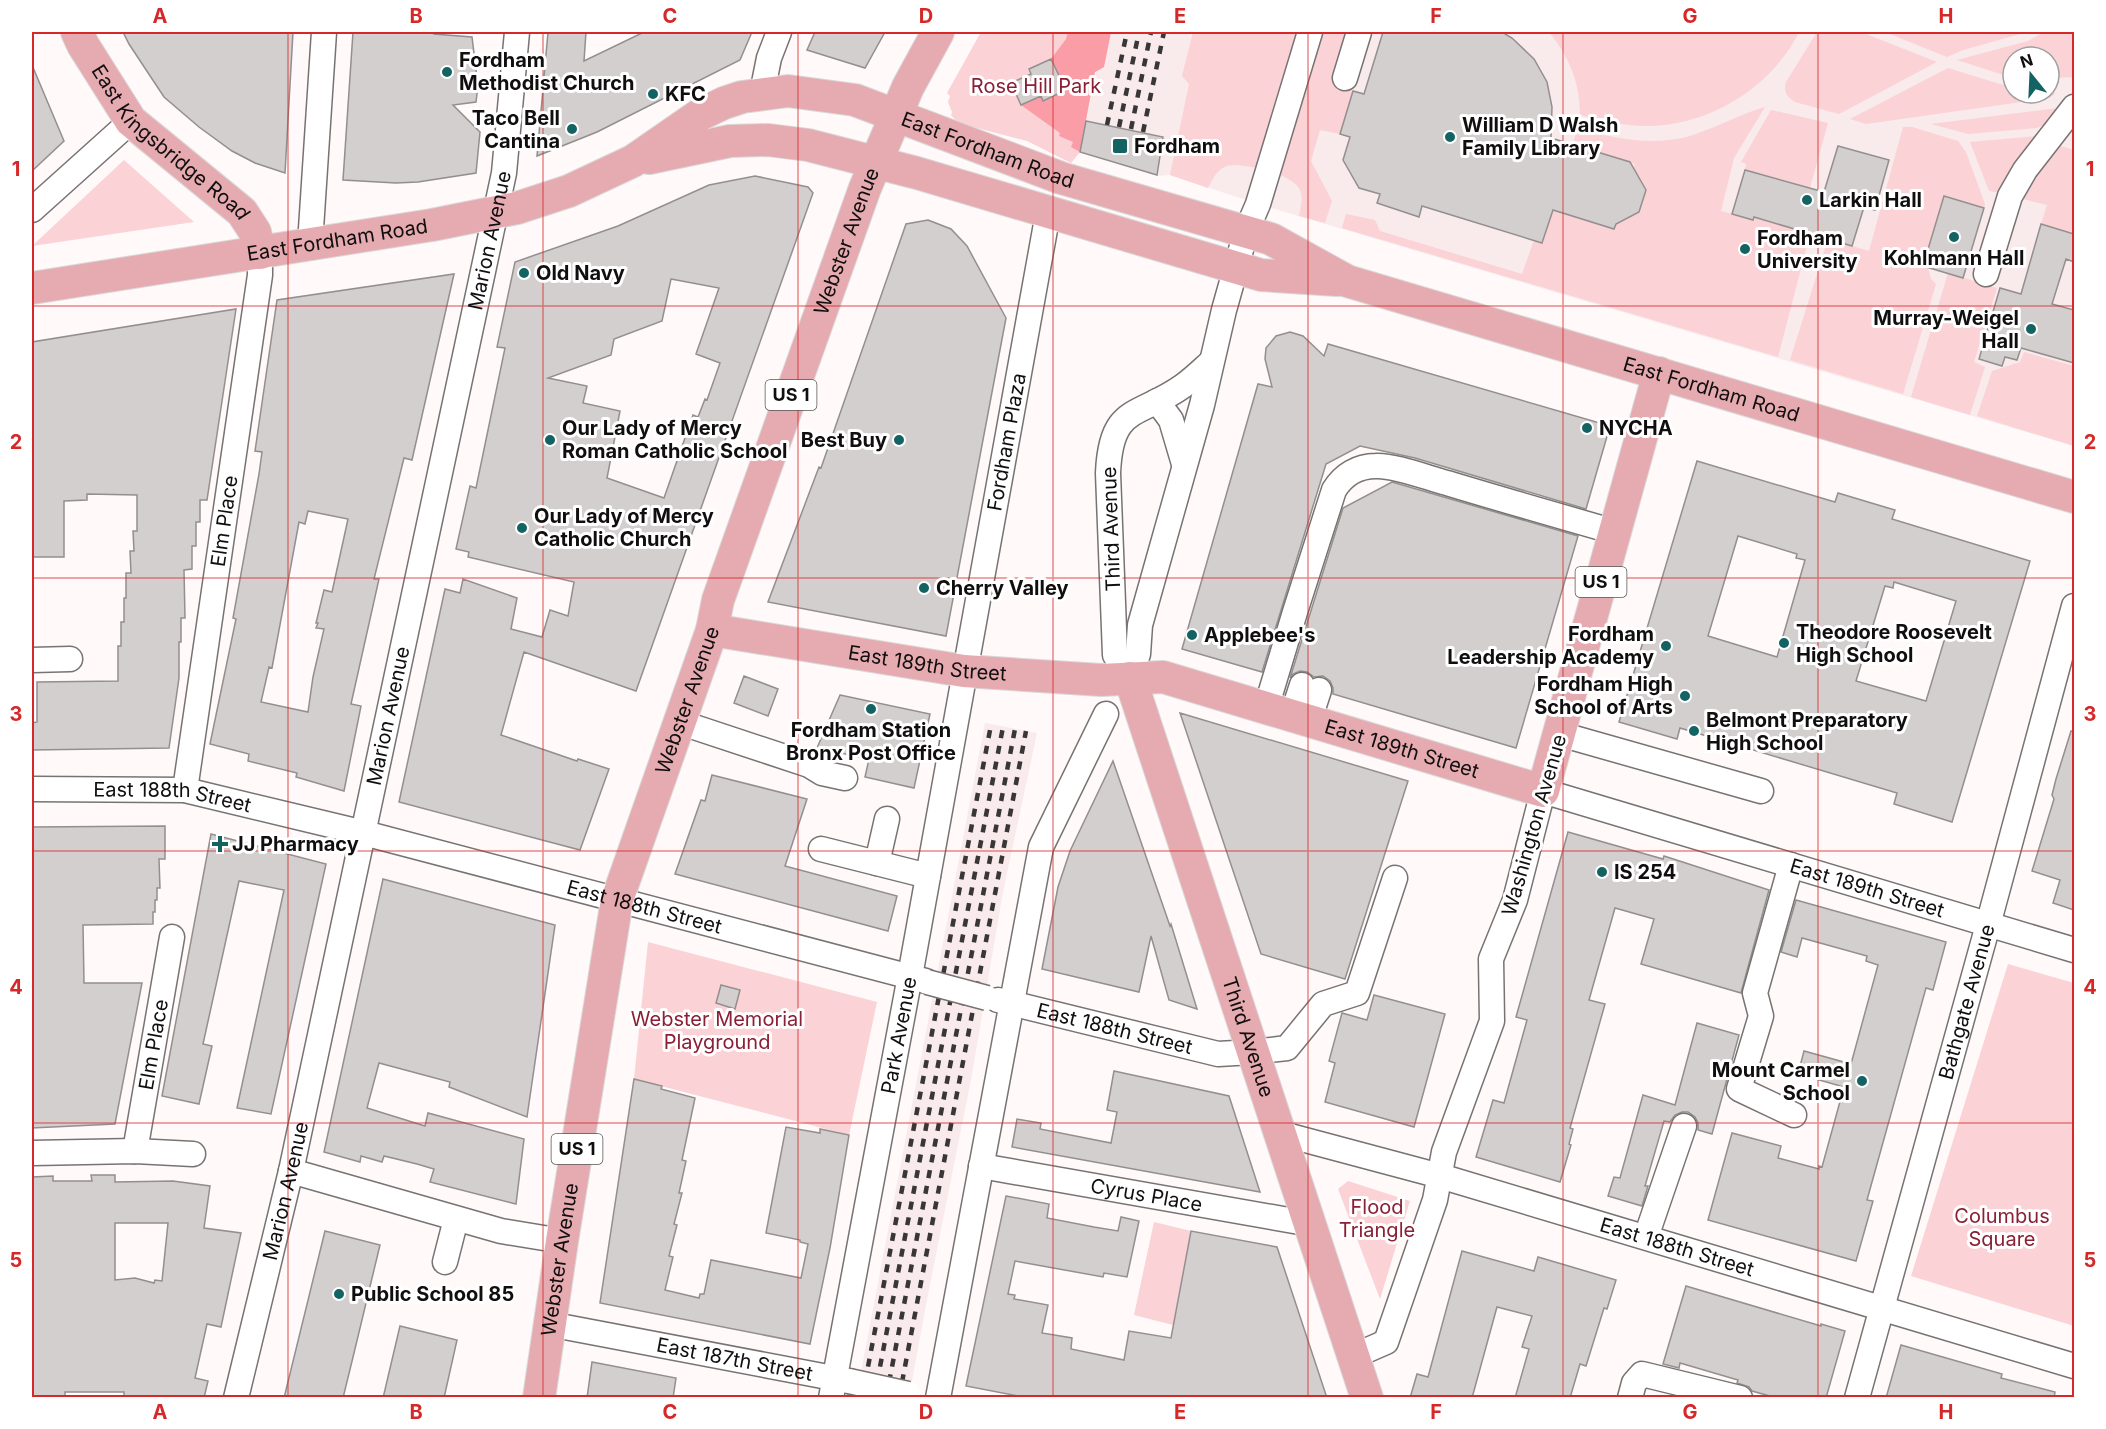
<svg xmlns="http://www.w3.org/2000/svg" width="2106" height="1429" font-family="Inter,sans-serif">
  <rect width="100%" height="100%" fill="#fff9f9"/>
  <path fill="#f9eaeb" fill-rule="evenodd" d="M1111 32H2074V446L1258 204 1170 175 1157 176 1080 152 1096 71 1104 67ZM2013 57H2049V93H2013Z
    M985 723 1037 733 1003 892 971 1080 926 1305 909 1397 856 1398Z"/>
  <path fill="#fbd2d5" d="M981 32H1111L1104 67 1095 72 1080 152 1071 163 1027 141 958 123 951 115 952 112 948 102 950 96 947 93Z
    M1193 32H1298L1259 168C1230 164 1222 159 1208 188L1170 175 1189 84 1182 76Z
    M1319 32H1350L1333 84 1353 91 1340 134 1320 130 1311 161 1332 201 1325 223 1299 216C1305 190 1302 185 1278 174Z
    M1549 32H1799C1772 87 1710 125 1649 126 1625 126 1603 121 1580 115 1580 82 1569 57 1549 32Z
    M1817 32H1861L1937 62 1839 114 1795 102C1787 97 1783 91 1786 82Z
    M1885 32H2027L1963 50 1947 57Z
    M2044 32H2074V77L2049 78V57H2013V78L1957 60 2028 41Z
    M1948 68 2013 88V93H2049L2050 90 2055 94 2049 98 1866 124 1850 119Z
    M1765 107 1734 158 1721 211 1753 219 1754 217 1810 234 1778 357 1342 228 1346 214 1375 220 1380 231 1522 274 1534 240 1543 243 1553 210 1625 219 1639 212 1646 190 1639 177 1631 175 1635 164 1573 145 1577 129C1616 138 1656 148 1696 134 1719 126 1741 114 1765 107Z
    M2058 108 2048 123 2037 128 1968 134 1931 124Z
    M1771 110 1828 123 1810 188 1745 170 1746 164 1741 162Z
    M1903 127H1912L1958 141 1966 152 1985 204 1984 208 1945 196 1924 266 1928 268 1931 279 1936 284 1903 394 1790 360 1828 239 1869 251Z
    M2037 136 2005 194 1989 191 1970 142Z
    M2057 145 2074 150V234L2041 224 2047 205 2019 198Z
    M124 160 194 222 32 246Z
    M1948 273 1997 288 1974 362 1985 367 1970 415 1911 397Z
    M2024 352 2074 366V446L1977 416 1992 371 2020 362Z
    M648 942 877 1002 849 1135 634 1079Z
    M2008 964 2074 983V1326L1911 1276Z
    M1348 1181 1410 1201 1380 1299 1338 1189Z
    M1154 1222 1191 1231 1173 1325 1134 1315Z"/>
  <path fill="#fa9da6" d="M1068 32H1111L1104 67 1095 72 1080 152 1071 147 1073 142 1059 136 1060 133 1021 105 1041 96 1044 101 1065 90 1051 59 1066 39Z"/>
  <path fill="#d4cfcf" stroke="#948f8f" stroke-width="1.5" fill-rule="evenodd" d="M123 32H293L285 173 255 163 232 151 199 127 164 97 129 44Z
    M353 32H434V34L472 37 478 86 476 102 453 105 480 132 476 173 418 182 396 183 343 180Z
    M548 32H586L584 61 644 32H752L740 60 597 132 537 156Z
    M815 32H885L865 68 807 50Z
    M1383 32H1502L1512 38 1534 59 1547 82 1552 107 1551 138 1630 162 1646 190 1639 212 1616 224 1614 229 1553 210 1542 243 1422 206 1419 217 1377 203 1380 194 1359 188 1343 160 1350 137 1340 134 1353 91 1364 94Z
    M1051 59 1066 90 1043 101 1041 96 1021 105 1011 83 1031 74 1029 69Z
    M32 65 64 141 32 171Z
    M1086 121 1163 137 1157 175 1080 152Z
    M1838 146 1889 160 1875 210 1864 207 1852 246 1754 217 1753 220 1732 214 1745 170 1824 192Z
    M755 176 808 187 813 193 636 691 524 652 501 735 577 761 578 759 609 769 580 850 399 802 445 589 460 593 463 579 517 598 511 629 542 637 550 610 568 616 574 582 468 557 469 552 456 549 470 486 476 488 505 348 497 347 515 262 618 226 709 185ZM671 279 719 288 696 354 720 363 707 400 705 399 698 417 693 415 664 498 607 478 620 411 583 403 587 386 548 378 611 355 614 339 662 321Z
    M1944 196 1984 208 1963 278 1923 266Z
    M928 220 951 229 967 246 1006 318 946 636 768 602 819 467 821 468 906 224Z
    M2041 224 2074 234V262L2066 259 2052 304 2074 310V363L2021 348 2017 360 2005 357 2002 366 1979 359 2000 288 2021 294Z
    M454 274 412 460 404 458 374 579H379L351 704 361 706 344 791 296 777 297 773 248 761 249 754 210 744 236 619 233 618 259 474 262 452 255 451 277 300ZM308 511 348 519 332 592 324 590 316 623H318L316 628 324 629 313 677 308 712 261 702 269 667 272 668 299 522 305 524Z
    M236 309 207 500H200V522H196V546H192V569L184 570 185 618H181V642H179V678L169 748 32 750V723L37 722V682L118 681V646H121V622H124V598H126V573H131L130 551H134L133 531H137V495L87 494V500L64 501V557H32V342Z
    M1290 332 1303 336 1324 356 1328 344 1610 426 1586 509 1415 458 1360 446 1326 464 1262 672 1182 649 1258 384 1272 387 1265 359 1266 348 1276 336Z
    M1697 461 1835 502 1838 493 1888 508 1895 510 1892 519 2030 561 1952 822 1894 804 1897 793 1680 728 1677 739 1619 722ZM1738 536 1797 554 1796 558 1805 560 1777 657 1708 636ZM1894 582 1956 601 1926 701 1856 681 1885 586 1893 588Z
    M1392 482 1578 536 1516 748 1333 694V688L1330 681 1323 676 1314 677 1307 672 1300 671 1293 674 1290 678 1343 508Z
    M744 676 778 689 768 716 734 703Z
    M840 695 930 714 914 788 865 777 869 759 817 748Z
    M1180 713 1408 781 1345 979 1261 954Z
    M2071 731 2074 732V910L2053 903 2060 880 2032 871 2054 799 2052 795 2056 779Z
    M1113 761 1170 926 1171 924 1197 1009 1169 1000 1151 936 1139 992 1042 969 1058 887 1070 851Z
    M712 775 807 799 785 866 897 896 888 931 675 874 701 800 705 801Z
    M165 826V859H159L160 888H157V900H155V912H153V924L83 925 84 983H142L115 1124 32 1128V827Z
    M1568 832 1663 859 1664 856 1769 890 1741 993 1641 964 1654 919 1615 908 1589 1000 1605 1004 1570 1128 1573 1129 1569 1144 1571 1145 1560 1182 1476 1157 1493 1100 1504 1103 1527 1020 1516 1017Z
    M211 834 326 864 271 1114 237 1108 284 890 239 881 203 1044 212 1046 199 1104 162 1096Z
    M383 879 555 925 527 1117 449 1087 450 1082 379 1063 367 1108 425 1126 428 1113 524 1139 516 1204 430 1182 434 1169 417 1164 384 1156 382 1162 361 1156 360 1162 324 1152Z
    M1796 900 1946 942 1933 990 1926 988 1867 1200 1873 1201 1856 1261 1708 1220 1732 1133 1781 1146 1778 1158 1819 1169V1166L1822 1167 1844 1087 1798 1074 1804 1051 1851 1064 1878 965 1866 961 1867 956 1802 938 1797 957 1781 952Z
    M721 985 740 990 735 1009 716 1003Z
    M1374 995 1445 1014 1414 1127 1325 1102 1335 1063 1329 1061 1342 1013 1367 1020Z
    M1697 1023 1739 1035 1712 1134 1698 1130V1123L1695 1117 1688 1112H1682L1675 1115 1670 1122 1664 1121 1645 1186H1648L1642 1206 1608 1196 1614 1177 1620 1178 1643 1095 1675 1105Z
    M1114 1071 1229 1096 1260 1192 1012 1147 1017 1119 1041 1123 1040 1129 1111 1143 1117 1112 1107 1110Z
    M634 1079 662 1086 661 1089 695 1098 682 1160 686 1161 679 1193H682L674 1224 677 1225 669 1256 673 1257 665 1290 699 1298 700 1294H704L711 1260 801 1278 808 1244 800 1242V1240L766 1233 786 1127 820 1133V1129L849 1135 830 1248 810 1344 600 1303Z
    M91 1175H115V1182L173 1181 210 1186 204 1228 241 1233 221 1327 207 1324 195 1378 208 1381 204 1398H124V1392H65V1398H32V1177L53 1176V1181H92ZM115 1223H168L162 1281 155 1280 154 1283 135 1278 115 1280Z
    M1006 1196 1049 1204 1047 1218 1094 1227 1118 1231 1121 1217 1139 1221 1127 1277 1104 1273 1103 1277 1015 1261 1008 1294 1015 1295 1014 1299 1048 1305 1042 1333 1072 1338 1071 1349 1124 1360 1129 1331 1171 1338 1191 1231 1277 1247 1327 1398H1028L966 1386Z
    M325 1231 380 1245 354 1353 343 1398H284Z
    M1462 1251 1534 1271 1538 1257 1616 1280 1607 1309 1604 1308 1586 1366 1580 1364 1570 1398H1515L1529 1349 1522 1347 1532 1316 1497 1307 1472 1398H1410L1417 1374 1428 1377Z
    M1686 1286 1821 1326V1324L1845 1331 1826 1398H1777L1752 1391 1749 1387 1737 1383 1738 1380 1680 1363 1679 1368 1663 1364Z
    M400 1326 457 1340 444 1398H383Z
    M1901 1345 2002 1374 2001 1378 2055 1392 2054 1398H1886Z
    M592 1362 676 1378 673 1398H587Z"/>
  <g fill="none" stroke-linecap="round" stroke-linejoin="round">
    <g stroke="#787373" stroke-width="27">
      <g id="minor">
        <path d="M1345 78 1359 32"/>
        <path d="M762 93 769 58 779 32"/>
        <path d="M32 210 131 121"/>
        <path d="M310 244 324 32"/>
        <path d="M1986 274 2010 196 2025 170 2074 107"/>
        <path d="M1157 401 1171 420 1184 464"/>
        <path d="M32 660 70 659"/>
        <path d="M1130 678 1138 654 1140 625 1202 405 1224 310 1246 232 1258 204 1310 32"/>
        <path d="M1130 678 1115 655 1108 473C1111 404 1138 418 1183 386 1193 379 1202 370 1211 362"/>
        <path d="M1266 708 1295 612 1334 490C1343 475 1358 466 1376 466 1394 465 1428 478 1447 483 1503 500 1559 516 1615 532"/>
        <path d="M1292 716 1302 685"/>
        <path d="M1309 721 1319 690"/>
        <path d="M679 722 809 765 822 773 845 778"/>
        <path d="M1560 734 1761 791"/>
        <path id="s1" d="M32 789 185 790 364 833 926 981"/>
        <path id="s2" d="M185 790 260 275V253"/>
        <path d="M821 849 928 876"/>
        <path d="M877 863 887 819"/>
        <path d="M1791 865 1755 993 1761 1016 1739 1089 1794 1115"/>
        <path id="s3" d="M998 1000 1218 1054 1253 1052 1287 1048 1323 1004 1357 993 1395 878"/>
        <path id="s4" d="M1279 1133 1440 1176 2074 1366"/>
        <path id="s5" d="M135 1151 172 937"/>
        <path d="M32 1153 135 1151 193 1154"/>
        <path id="s6" d="M981 1166 1311 1224"/>
        <path d="M291 1171 501 1231 562 1241"/>
        <path d="M1646 1237 1684 1126"/>
        <path d="M445 1262 456 1219"/>
        <path id="s7" d="M549 1324 849 1381"/>
        <path id="s8" d="M1354 1356 1386 1342 1435 1200 1444 1152 1492 1021 1491 959 1515 900 1543 791 2074 950"/>
        <path id="s9" d="M236 1398 291 1171 504 173 517 32"/>
        <path id="s10" d="M831 1398 910 976 1048 213"/>
        <path d="M938 1398 1041 847 1106 714"/>
        <path d="M1630 1398 1634 1383 1642 1374 1740 1398"/>
        <path id="s11" d="M1857 1398 1988 925 2074 606"/>
      </g>
    </g>
    <g stroke="#d9d8d8" stroke-width="34">
      <g id="major">
        <path id="s12" d="M77 32 83 45 131 121 242 212 255 232 260 253"/>
        <path d="M649 158 730 141 768 140 808 145 917 173 1261 275 1337 280"/>
        <path id="s13" d="M32 288 432 225 517 208 569 191 633 161 701 114 724 103 742 97 788 91 855 100 1061 178 1271 239 1347 281 2074 497"/>
        <path id="s14" d="M712 630 964 671 1101 680 1163 677 1543 791 1659 373"/>
        <path id="s15" d="M1130 678 1367 1398"/>
        <path id="s16" d="M539 1398 562 1241 617 900 712 630 718 600 865 188 908 87 938 32"/>
      </g>
    </g>
    <use href="#minor" stroke="#fff" stroke-width="24"/>
    <use href="#major" stroke="#e6abb1" stroke-width="32"/>
    <path stroke="#383636" stroke-width="4.5" stroke-dasharray="8 8" stroke-linecap="butt" d="M1107 125 1127 32
      M1119 127 1139 32
      M1131 129 1151 32
      M1143 132 1164 32
      M862 1398 991 725
      M874 1398 1003 727
      M886 1398 1015 729
      M899 1398 1026 731"/>
    <g stroke="#787373" stroke-width="27" stroke-linecap="butt">
      <path id="minor-bridge" d="M927 982 987 998
        M849 1381 908 1394"/>
    </g>
    <use href="#minor-bridge" stroke="#fff" stroke-width="24"/>
  </g>
  <path fill="none" stroke="#d62828" stroke-width="1.5" stroke-opacity="0.55" d="M288 32V1398M543 32V1398M798 32V1398M1053 32V1398M1308 32V1398M1563 32V1398M1818 32V1398M32 306H2074M32 578H2074M32 851H2074M32 1123H2074"/>
  <g fill="#136362" stroke="#fff" stroke-width="2">
    <circle cx="447" cy="72" r="6"/>
    <circle cx="653" cy="94" r="6"/>
    <circle cx="572" cy="129" r="6"/>
    <circle cx="1450" cy="137" r="6"/>
    <rect x="1112" y="138" width="16" height="16" rx="3"/>
    <circle cx="1807" cy="200" r="6"/>
    <circle cx="1954" cy="237" r="6"/>
    <circle cx="1745" cy="249" r="6"/>
    <circle cx="524" cy="273" r="6"/>
    <circle cx="2031" cy="329" r="6"/>
    <circle cx="1587" cy="428" r="6"/>
    <circle cx="550" cy="440" r="6"/>
    <circle cx="899" cy="440" r="6"/>
    <circle cx="522" cy="528" r="6"/>
    <circle cx="924" cy="588" r="6"/>
    <circle cx="1192" cy="635" r="6"/>
    <circle cx="1784" cy="643" r="6"/>
    <circle cx="1666" cy="646" r="6"/>
    <circle cx="1685" cy="696" r="6"/>
    <circle cx="871" cy="709" r="6"/>
    <circle cx="1694" cy="731" r="6"/>
    <path d="M217 835h6v6h6v6h-6v6h-6v-6h-6v-6h6z"/>
    <circle cx="1602" cy="872" r="6"/>
    <circle cx="1862" cy="1081" r="6"/>
    <circle cx="339" cy="1294" r="6"/>
  </g>
  <g text-anchor="middle" stroke-width="6" stroke-linejoin="round" paint-order="stroke">
    <g fill="#fff" stroke="#585656" stroke-width="1.5">
      <rect x="765.5" y="380" width="51" height="30" rx="4.5"/>
      <rect x="1575.5" y="567" width="51" height="30" rx="4.5"/>
      <rect x="551.5" y="1134" width="51" height="30" rx="4.5"/>
    </g>
    <g font-size="18" font-weight="bold" fill="#100e0e">
      <text x="791" y="401">US 1</text>
      <text x="1601" y="588">US 1</text>
      <text x="577" y="1155">US 1</text>
    </g>
    <g font-size="20" font-weight="bold" fill="#100e0e" stroke="#fff" text-anchor="start">
      <text x="459" y="67">Fordham<tspan x="459" dy="23">Methodist Church</tspan></text>
      <text x="665" y="101">KFC</text>
      <text x="560" y="125" text-anchor="end">Taco Bell<tspan x="560" dy="23">Cantina</tspan></text>
      <text x="1462" y="132">William D Walsh<tspan x="1462" dy="23">Family Library</tspan></text>
      <text x="1134" y="153">Fordham</text>
      <text x="1819" y="207">Larkin Hall</text>
      <text x="1757" y="245">Fordham<tspan x="1757" dy="23">University</tspan></text>
      <text x="1954" y="265" text-anchor="middle">Kohlmann Hall</text>
      <text x="536" y="280">Old Navy</text>
      <text x="2019" y="325" text-anchor="end">Murray-Weigel<tspan x="2019" dy="23">Hall</tspan></text>
      <text x="562" y="435">Our Lady of Mercy<tspan x="562" dy="23">Roman Catholic School</tspan></text>
      <text x="1599" y="435">NYCHA</text>
      <text x="887" y="447" text-anchor="end">Best Buy</text>
      <text x="534" y="523">Our Lady of Mercy<tspan x="534" dy="23">Catholic Church</tspan></text>
      <text x="936" y="595">Cherry Valley</text>
      <text x="1796" y="639">Theodore Roosevelt<tspan x="1796" dy="23">High School</tspan></text>
      <text x="1654" y="641" text-anchor="end">Fordham<tspan x="1654" dy="23">Leadership Academy</tspan></text>
      <text x="1204" y="642">Applebee's</text>
      <text x="1673" y="691" text-anchor="end">Fordham High<tspan x="1673" dy="23">School of Arts</tspan></text>
      <text x="1706" y="727">Belmont Preparatory<tspan x="1706" dy="23">High School</tspan></text>
      <text x="871" y="737" text-anchor="middle">Fordham Station<tspan x="871" dy="23">Bronx Post Office</tspan></text>
      <text x="232" y="851">JJ Pharmacy</text>
      <text x="1614" y="879">IS 254</text>
      <text x="1850" y="1077" text-anchor="end">Mount Carmel<tspan x="1850" dy="23">School</tspan></text>
      <text x="351" y="1301">Public School 85</text>
    </g>
    <g font-size="20" fill="#8a1f35" stroke="#fff">
      <text x="1036" y="93">Rose Hill Park</text>
      <text x="717" y="1026">Webster Memorial<tspan x="717" dy="23">Playground</tspan></text>
      <text x="1377" y="1214">Flood<tspan x="1377" dy="23">Triangle</tspan></text>
      <text x="2002" y="1223">Columbus<tspan x="2002" dy="23">Square</tspan></text>
    </g>
    <g font-size="20" fill="#100e0e" stroke="#fff">
      <text dy="7" stroke="none"><textPath href="#s12" startOffset="147">East Kingsbridge Road</textPath></text>
      <text dy="7" stroke="none"><textPath href="#s13" startOffset="1000">East Fordham Road</textPath></text>
      <text dy="7" stroke="none"><textPath href="#s13" startOffset="309">East Fordham Road</textPath></text>
      <text dy="7" stroke="none"><textPath href="#s9" startOffset="1185">Marion Avenue</textPath></text>
      <text dy="7" stroke="none"><textPath href="#s16" startOffset="1202">Webster Avenue</textPath></text>
      <text dy="7" stroke="none"><textPath href="#s13" startOffset="1764">East Fordham Road</textPath></text>
      <text dy="7" stroke="none"><textPath href="#s10" startOffset="972">Fordham Plaza</textPath></text>
      <text dy="7" stroke="none"><textPath href="#s2" startOffset="272">Elm Place</textPath></text>
      <text transform="translate(1111 529) rotate(-92)" y="7">Third Avenue</text>
      <text dy="7" stroke="none"><textPath href="#s14" startOffset="218">East 189th Street</textPath></text>
      <text dy="7" stroke="none"><textPath href="#s16" startOffset="716">Webster Avenue</textPath></text>
      <text dy="7" stroke="none"><textPath href="#s9" startOffset="699">Marion Avenue</textPath></text>
      <text dy="7" stroke="none"><textPath href="#s14" startOffset="704">East 189th Street</textPath></text>
      <text dy="7" stroke="none"><textPath href="#s1" startOffset="141">East 188th Street</textPath></text>
      <text transform="translate(1534 825) rotate(-74)" y="7">Washington Avenue</text>
      <text dy="7" stroke="none"><textPath href="#s8" startOffset="950">East 189th Street</textPath></text>
      <text dy="7" stroke="none"><textPath href="#s1" startOffset="627">East 188th Street</textPath></text>
      <text dy="7" stroke="none"><textPath href="#s11" startOffset="411">Bathgate Avenue</textPath></text>
      <text dy="7" stroke="none"><textPath href="#s3" startOffset="120">East 188th Street</textPath></text>
      <text dy="7" stroke="none"><textPath href="#s10" startOffset="369">Park Avenue</textPath></text>
      <text dy="7" stroke="none"><textPath href="#s15" startOffset="378">Third Avenue</textPath></text>
      <text dy="7" stroke="none"><textPath href="#s5" startOffset="108">Elm Place</textPath></text>
      <text dy="7" stroke="none"><textPath href="#s9" startOffset="213">Marion Avenue</textPath></text>
      <text dy="7" stroke="none"><textPath href="#s6" startOffset="168">Cyrus Place</textPath></text>
      <text dy="7" stroke="none"><textPath href="#s4" startOffset="414">East 188th Street</textPath></text>
      <text dy="7" stroke="none"><textPath href="#s16" startOffset="140">Webster Avenue</textPath></text>
      <text dy="7" stroke="none"><textPath href="#s7" startOffset="189">East 187th Street</textPath></text>
    </g>
  </g>
  <rect width="2106" height="1429" fill="none" stroke="#ffffff" stroke-width="66"/>
  <g transform="translate(2031 75) rotate(342)"><circle r="28" fill="#ffffff" stroke="#9f9f9f" stroke-width="1.5"/>
  <path d="M0-4.5L10 22L0 15L-10 22Z" fill="#136362"/>
  <text y="-9" font-size="16" font-weight="bold" text-anchor="middle" fill="#100e0e">N</text>
  </g>
  <rect x="33" y="33" width="2040" height="1363" fill="none" stroke="#d62828" stroke-width="2"/>
  <g font-size="20" text-anchor="middle" font-weight="bold" fill="#d62828">
    <text x="160" y="23">A</text>
    <text x="416" y="23">B</text>
    <text x="670" y="23">C</text>
    <text x="926" y="23">D</text>
    <text x="1180" y="23">E</text>
    <text x="1436" y="23">F</text>
    <text x="1690" y="23">G</text>
    <text x="1946" y="23">H</text>
    <text x="16" y="176">1</text>
    <text x="2090" y="176">1</text>
    <text x="16" y="449">2</text>
    <text x="2090" y="449">2</text>
    <text x="16" y="721">3</text>
    <text x="2090" y="721">3</text>
    <text x="16" y="994">4</text>
    <text x="2090" y="994">4</text>
    <text x="16" y="1267">5</text>
    <text x="2090" y="1267">5</text>
    <text x="160" y="1419">A</text>
    <text x="416" y="1419">B</text>
    <text x="670" y="1419">C</text>
    <text x="926" y="1419">D</text>
    <text x="1180" y="1419">E</text>
    <text x="1436" y="1419">F</text>
    <text x="1690" y="1419">G</text>
    <text x="1946" y="1419">H</text>
  </g>
</svg>
